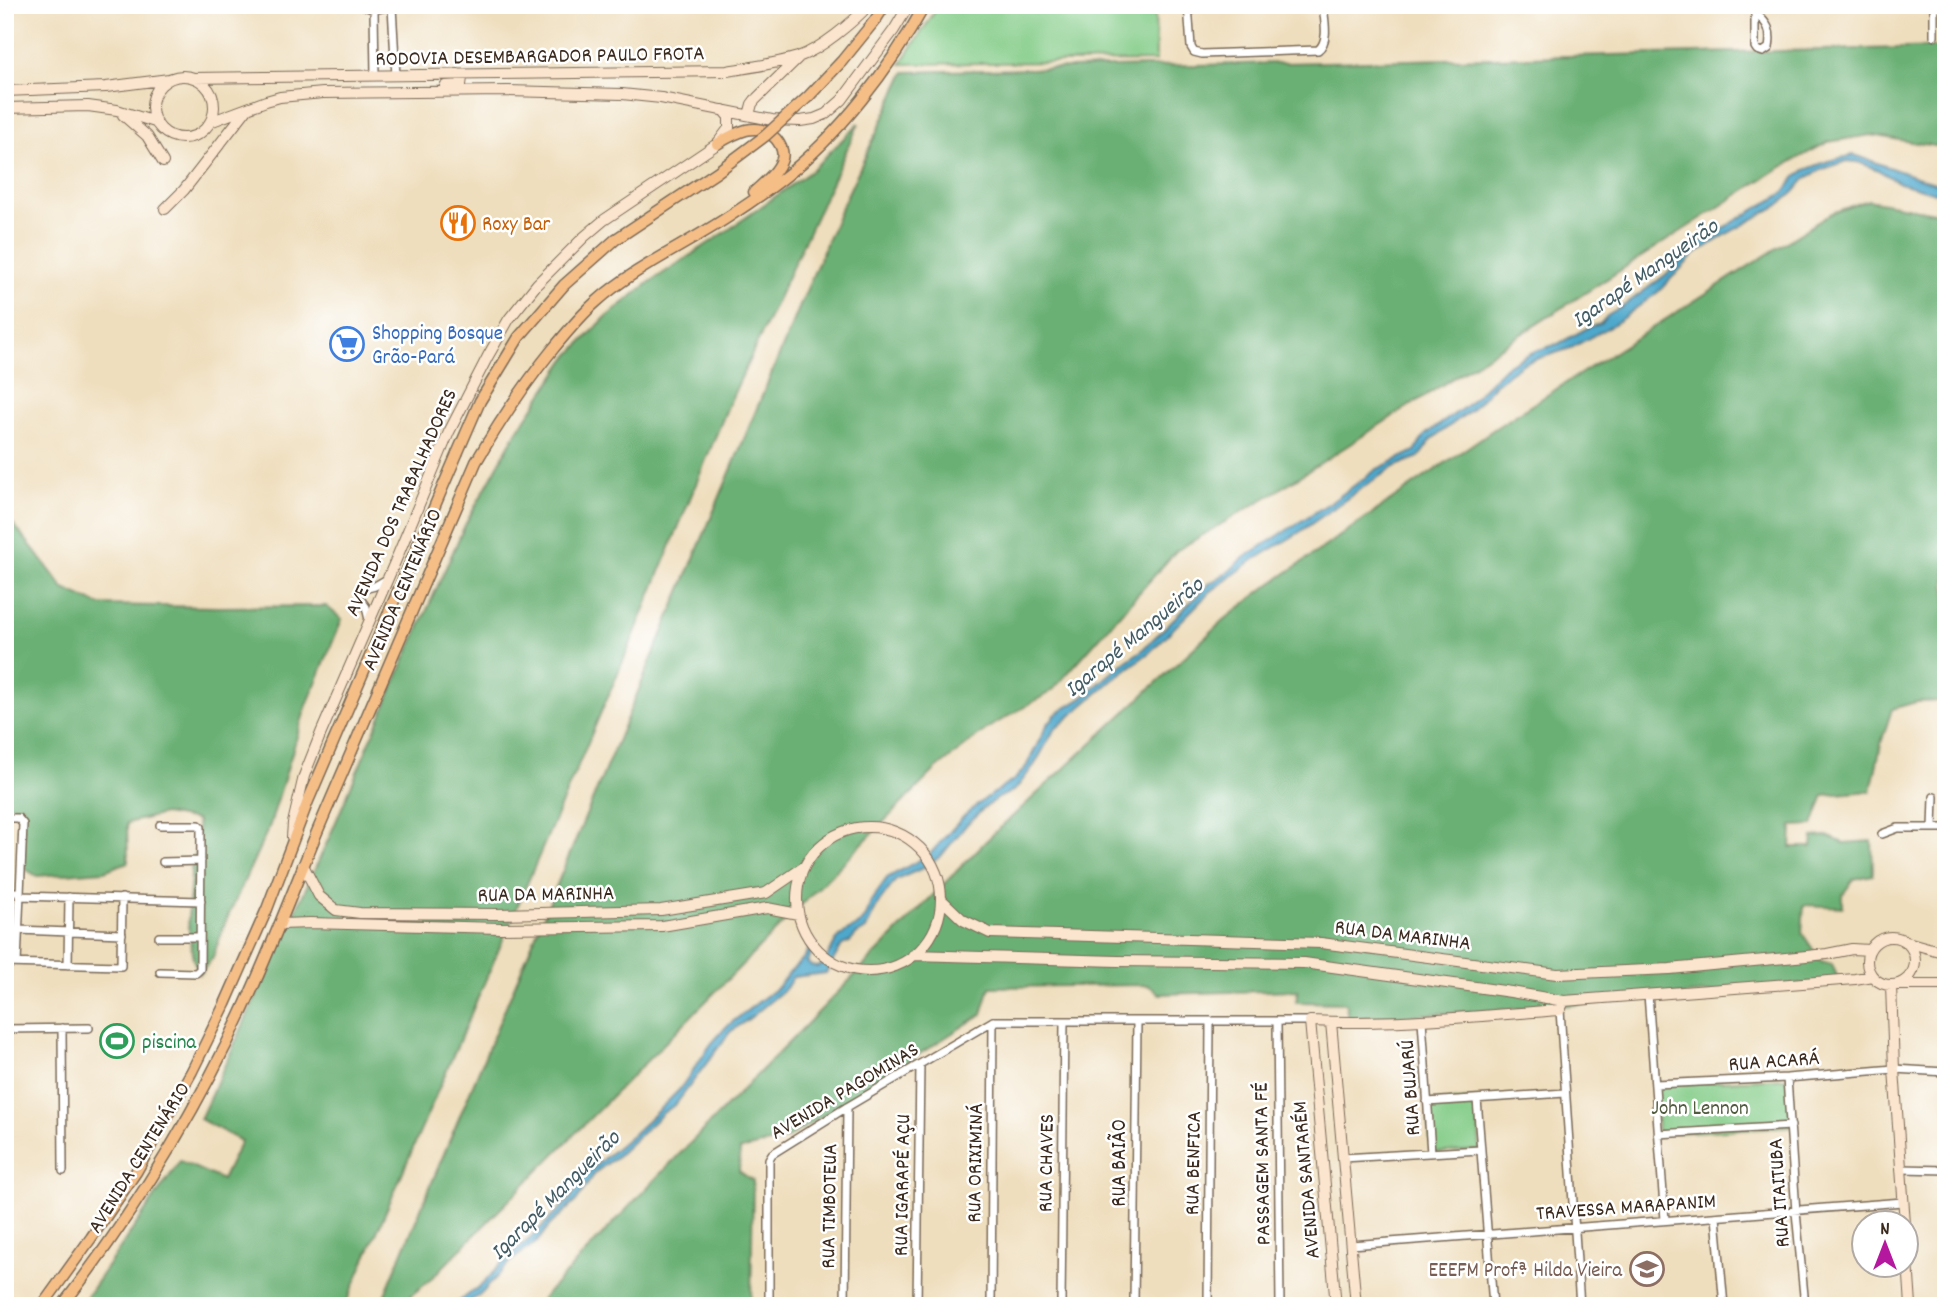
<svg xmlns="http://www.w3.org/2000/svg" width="1951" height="1311" font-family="Dekko,sans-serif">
  <rect width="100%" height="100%" fill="#fff"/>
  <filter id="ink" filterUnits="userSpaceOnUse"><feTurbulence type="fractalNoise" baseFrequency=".0143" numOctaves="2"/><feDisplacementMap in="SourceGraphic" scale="14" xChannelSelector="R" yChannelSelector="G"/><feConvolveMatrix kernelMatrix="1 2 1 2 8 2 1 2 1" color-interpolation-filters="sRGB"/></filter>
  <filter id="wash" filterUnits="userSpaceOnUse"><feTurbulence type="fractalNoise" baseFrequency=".00686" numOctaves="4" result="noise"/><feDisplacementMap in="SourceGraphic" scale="28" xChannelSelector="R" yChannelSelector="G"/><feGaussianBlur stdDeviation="1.57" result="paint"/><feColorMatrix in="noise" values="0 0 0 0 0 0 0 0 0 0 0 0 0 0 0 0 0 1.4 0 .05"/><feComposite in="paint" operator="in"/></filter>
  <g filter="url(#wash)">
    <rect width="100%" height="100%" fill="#efdebd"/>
    <path fill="#84cc88" stroke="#607b53" stroke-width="2" d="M939 5H1155L1156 61 901 64Z
      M1787 1078 1791 1126 1658 1134 1655 1084Z
      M1477 1099 1480 1150 1431 1153 1427 1102Z"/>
    <path fill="#6bb074" stroke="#536d49" stroke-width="2" d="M1946 47V148L1871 135 1828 142 1778 169 1277 491 1176 551 1052 691 988 728 936 769 430 1280 398 1306H380L841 208 905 72Z
      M859 123 728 406 630 645 345 1306H80L180 1161 222 1180 241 1141 200 1119 329 838 405 659 465 525 513 438 566 359 606 317 650 282 724 233 811 171Z
      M1868 200 1946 214V701L1916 702 1892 709 1882 740 1871 791 1824 795 1813 825 1792 826 1791 847H1812L1813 837 1827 836 1844 843 1872 841 1873 875 1854 879 1843 894V907L1804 905 1802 933 1821 961 1832 964 1839 981 1560 1006 1348 1019 1346 1003 1296 1002 1298 990 1160 994 1148 985 990 987 982 1014 786 1139 740 1150 739 1171 753 1181 751 1306H535L660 1174 986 841 1224 620 1262 590 1497 427 1832 213Z
      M5 518 13 524 36 552 64 589 100 605 218 607 326 606 342 619 305 710 270 825 225 923 213 957 200 974 193 959 188 921 192 861 198 845 197 820 164 814 127 823 128 862 104 871 37 876 20 866 23 806 5 805Z"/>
    <path fill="#4ea8cc" stroke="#446975" stroke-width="2" d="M1854 155C1885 165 1914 178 1946 186V196L1900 183 1878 170 1858 162 1847 161 1823 169 1806 178 1794 192 1779 205 1730 232 1694 255 1658 292 1616 323 1571 348 1524 363 1508 374 1494 385 1471 410 1432 439 1419 457 1394 467 1359 490 1297 534 1252 561 1210 592 1150 652 1115 678 1054 730 1035 764 1015 790 998 798 983 809 967 824 941 856 925 867 896 880 878 904 866 929 856 935 850 942 842 945 826 973 793 977 786 988 750 1018 730 1032 676 1104 663 1113 616 1157 596 1172 576 1201 550 1225 537 1242 513 1259 482 1293 463 1306H453L484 1283 510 1254 523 1245 569 1200 590 1170 633 1134 666 1103 680 1089 711 1044 726 1027 779 986C788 969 807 962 811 943L812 953 807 962 811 966 818 967 824 963 836 941 845 932 857 926 866 917 871 901 887 878 930 854 964 816 982 801 1015 779 1026 767 1047 725 1056 714 1082 698 1122 664 1141 651 1210 583 1228 572 1245 557 1337 498 1377 469 1415 451 1425 435 1466 406 1506 366 1535 351 1558 344 1589 327 1600 324 1607 316 1622 307 1668 273 1698 244 1743 216 1783 194 1795 178 1805 170 1828 161Z"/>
  </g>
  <g filter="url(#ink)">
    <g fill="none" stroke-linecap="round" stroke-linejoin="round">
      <g stroke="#7a6956" stroke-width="10">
        <path id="street" d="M362 5 374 10 395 5
          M1188 5 1191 47 1194 52 1202 54 1318 50C1330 41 1324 19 1323 5
          M1755 5V47L1757 50 1763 52 1769 48C1772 30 1768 24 1755 12
          M1934 5V36
          M392 7 396 76
          M374 10 375 76
          M364 589 375 586 387 579
          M361 600 366 607 369 620
          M5 818H18L23 824 17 963
          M160 825H199L201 827 200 969 196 973 160 972
          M1933 828 1934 797
          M1882 834 1898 828H1946
          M163 862 201 861
          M5 892H19
          M19 896 201 901
          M18 930 122 934
          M159 937H200
          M5 963 121 966 122 898
          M68 965 69 897
          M1648 994 1665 1220
          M1560 1010 1580 1306
          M1422 1020 1431 1153
          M993 1021H1310
          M1277 1021 1280 1306
          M62 1028 63 1171
          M5 1029 89 1028
          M1787 1078 1796 1212 1805 1306
          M1655 1084 1787 1078 1894 1069 1946 1072
          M1477 1099 1493 1306
          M1427 1102 1565 1093
          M1658 1134 1791 1126
          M1343 1158 1480 1150
          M1901 1169 1946 1170
          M1716 1217 1724 1306
          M1351 1245 1903 1202
          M769 1306V1159L772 1154 847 1107 993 1021
          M845 1306 847 1107
          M917 1306 920 1064
          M991 1306 993 1021
          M1061 1306 1064 1021
          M1134 1306 1137 1021
          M1208 1306 1210 1021"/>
      </g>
      <g stroke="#7a6956" stroke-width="12">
        <path id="secondary" d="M152 107a31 31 0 1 1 62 0a31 31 0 1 1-62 0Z
          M193 78 727 71C751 67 775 64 798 57 821 49 852 23 869 5
          M445 86 461 85 462 78 457 74
          M5 91 106 87 169 79
          M5 108 88 106 117 110 155 122
          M123 115 147 136 163 162
          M749 115 752 104 755 100 798 58
          M210 122 266 101 280 97 323 93 508 91 622 94 661 98 772 120 800 121 814 119 826 114 842 100 894 30 909 5
          M165 209 184 190 247 109
          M797 899a72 72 0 1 1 144 0a72 72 0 1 1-144 0Z
          M292 837 293 823 304 776 321 733 395 562 449 432 488 356 509 319 537 284 584 237 604 220 717 144 729 128V117L723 110
          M303 865 319 896 336 910 360 913 497 914 661 910 766 893 804 867
          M941 899 963 920 990 933 1321 943 1557 974 1670 969 1827 954 1852 949 1869 950
          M280 924 310 923 500 928 662 926 767 908 798 914
          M1867 961a24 24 0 1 1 48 0a24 24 0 1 1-48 0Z
          M1907 942 1946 953
          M913 955 1117 961 1304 963 1511 992 1564 1001 1855 979 1872 976
          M1331 1022 1356 1306
          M1905 1224 1894 1069 1891 985H1946
          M1906 1231 1911 1306
          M1336 1306 1310 1021C1394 1025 1477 1016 1560 1010L1564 1001"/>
      </g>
      <g stroke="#7a6956" stroke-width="13">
        <path id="primary" d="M876 19 885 5
          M717 144C735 133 758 119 776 139 780 144 784 152 782 159 778 172 764 183 754 192
          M42 1306 91 1238 136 1172 192 1071 225 1004 267 909 308 801 457 454
          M62 1306C136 1210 201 1104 250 994 274 940 295 886 317 832 370 709 423 586 476 462 500 421 523 386 553 349 567 332 580 316 596 302 634 268 682 247 725 219 744 207 763 194 781 180 839 136 890 68 925 5"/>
      </g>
      <use href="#street" stroke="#fff" stroke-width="7"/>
      <use href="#secondary" stroke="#fbe5cf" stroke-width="10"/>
      <use href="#primary" stroke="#f6be87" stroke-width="10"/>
      <g stroke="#7a6956" stroke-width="13" stroke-linecap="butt">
        <path id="primary-bridge" d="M457 454 480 401 519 337 564 285 616 239 717 172 765 136 809 96 842 61 876 19"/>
      </g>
      <use href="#primary-bridge" stroke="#f6be87" stroke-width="10"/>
    </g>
  </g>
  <defs>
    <g id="restaurant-ring" transform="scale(1.75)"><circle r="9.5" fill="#fff" stroke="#e8710a" stroke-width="1.5"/><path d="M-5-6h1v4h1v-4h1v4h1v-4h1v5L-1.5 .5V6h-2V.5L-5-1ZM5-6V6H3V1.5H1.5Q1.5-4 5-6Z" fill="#e8710a"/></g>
    <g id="supermarket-ring" transform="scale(1.75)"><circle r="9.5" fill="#fff" stroke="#3f7fe0" stroke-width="1.5"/><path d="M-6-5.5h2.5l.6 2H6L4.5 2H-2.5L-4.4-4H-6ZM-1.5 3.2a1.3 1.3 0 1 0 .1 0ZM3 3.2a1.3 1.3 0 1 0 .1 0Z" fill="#3f7fe0"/></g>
    <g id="stadium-ring" transform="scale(1.75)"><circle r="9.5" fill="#fff" stroke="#2e9e5b" stroke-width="1.5"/><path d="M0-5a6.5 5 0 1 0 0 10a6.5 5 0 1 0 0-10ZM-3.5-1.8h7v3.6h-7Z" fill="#2e9e5b"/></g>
    <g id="school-ring" transform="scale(1.75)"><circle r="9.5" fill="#fff" stroke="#8d6e63" stroke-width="1.5"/><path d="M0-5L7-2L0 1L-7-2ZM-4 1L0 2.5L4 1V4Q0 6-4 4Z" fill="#8d6e63"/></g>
  </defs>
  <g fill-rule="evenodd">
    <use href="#restaurant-ring" x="458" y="223"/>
    <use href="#supermarket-ring" x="347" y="344"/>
    <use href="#stadium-ring" x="117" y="1041"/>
    <use href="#school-ring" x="1647" y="1269"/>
  </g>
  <g text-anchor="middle" stroke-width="5" stroke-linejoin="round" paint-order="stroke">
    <g font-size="21" fill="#3b2a1e" stroke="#fff">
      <text transform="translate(540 55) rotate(-1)" y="7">RODOVIA DESEMBARGADOR PAULO FROTA</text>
      <text transform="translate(400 502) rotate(-66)" y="7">AVENIDA DOS TRABALHADORES</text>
      <text transform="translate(401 589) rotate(-67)" y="7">AVENIDA CENTENÁRIO</text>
      <text transform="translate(546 893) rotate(-1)" y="7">RUA DA MARINHA</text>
      <text transform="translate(1403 934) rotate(7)" y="7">RUA DA MARINHA</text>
      <text transform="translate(1774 1060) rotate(-4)" y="7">RUA ACARÁ</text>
      <text transform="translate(1409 1088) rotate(-94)" y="7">RUA BUJARÚ</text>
      <text transform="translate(844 1090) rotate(-31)" y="7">AVENIDA PAGOMINAS</text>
      <text transform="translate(138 1157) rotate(-58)" y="7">AVENIDA CENTENÁRIO</text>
      <text transform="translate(974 1163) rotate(-89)" y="7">RUA ORIXIMINÁ</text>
      <text transform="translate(1045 1163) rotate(-89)" y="7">RUA CHAVES</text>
      <text transform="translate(1118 1163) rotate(-90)" y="7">RUA BAIÃO</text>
      <text transform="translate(1192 1163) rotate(-89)" y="7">RUA BENFICA</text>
      <text transform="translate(1261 1164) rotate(-91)" y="7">PASSAGEM SANTA FÉ</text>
      <text transform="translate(1305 1180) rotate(-95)" y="7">AVENIDA SANTARÉM</text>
      <text transform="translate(901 1185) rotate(-89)" y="7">RUA IGARAPÉ AÇU</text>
      <text transform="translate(1778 1193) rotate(-94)" y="7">RUA ITAITUBA</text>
      <text transform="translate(828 1206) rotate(-89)" y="7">RUA TIMBOTEUA</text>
      <text transform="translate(1626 1206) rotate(-4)" y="7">TRAVESSA MARAPANIM</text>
    </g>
    <g font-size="21" fill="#c56008" stroke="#fff" text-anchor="start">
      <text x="482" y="230">Roxy Bar</text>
    </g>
    <g font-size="21" fill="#366cbe" stroke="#fff" text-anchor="start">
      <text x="372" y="339">Shopping Bosque<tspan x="372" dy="24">Grão-Pará</tspan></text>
    </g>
    <g font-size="21" fill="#27864d" stroke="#fff" text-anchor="start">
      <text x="142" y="1048">piscina</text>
    </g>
    <g font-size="21" fill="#515b3e" stroke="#fff">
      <text x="1700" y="1114">John Lennon</text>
    </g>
    <g font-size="21" fill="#785e54" stroke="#fff" text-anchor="end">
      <text x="1622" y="1276">EEEFM Profª Hilda Vieira</text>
    </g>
    <g font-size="23" font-style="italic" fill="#435c64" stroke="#fff">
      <text transform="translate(1644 272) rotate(-35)" y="8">Igarapé Mangueirão</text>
      <text transform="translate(1133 636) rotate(-40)" y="8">Igarapé Mangueirão</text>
      <text transform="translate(554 1194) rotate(-45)" y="8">Igarapé Mangueirão</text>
    </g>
  </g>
  <rect width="1951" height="1311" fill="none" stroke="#fff" stroke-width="28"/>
  <g transform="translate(1885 1244)"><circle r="33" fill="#ffffff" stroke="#b1aaa5" stroke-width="2"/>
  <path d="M0-5L12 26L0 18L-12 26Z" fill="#b5179e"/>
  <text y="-10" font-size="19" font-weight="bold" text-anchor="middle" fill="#3b2a1e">N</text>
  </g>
</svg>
